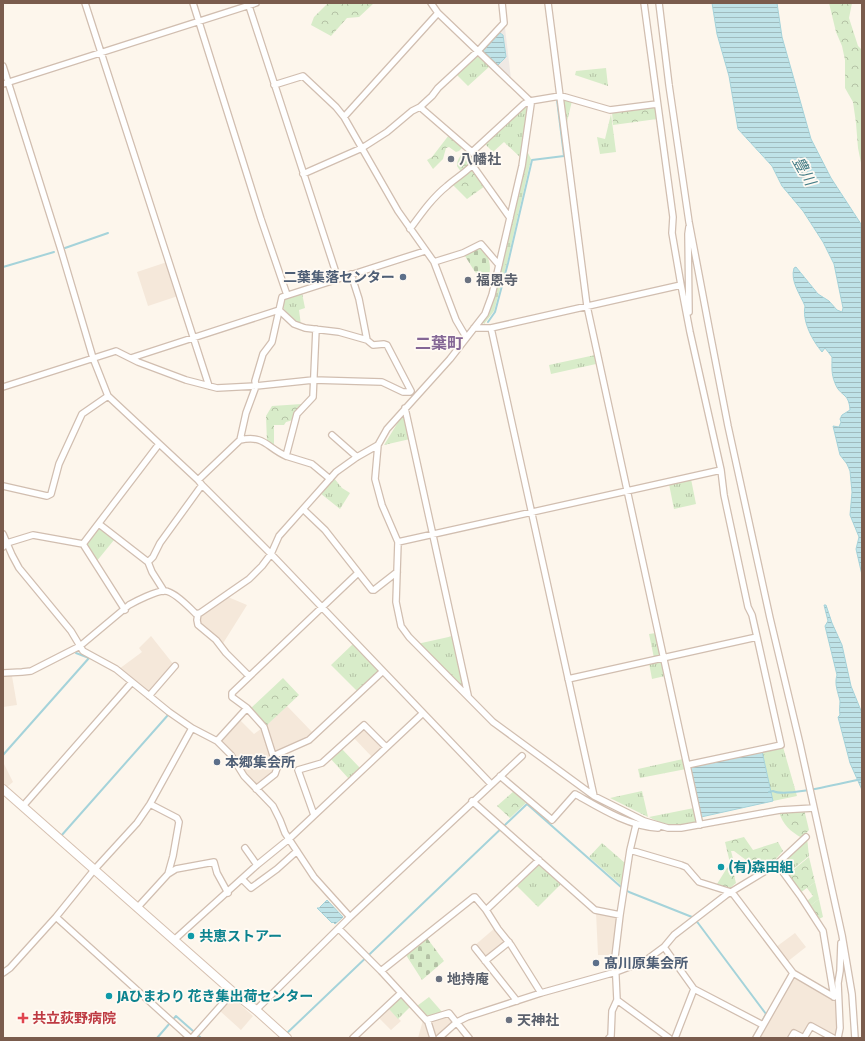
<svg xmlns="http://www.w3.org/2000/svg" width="865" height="1041" font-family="'Fira Sans Condensed','Noto Sans JP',sans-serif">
  <defs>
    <pattern id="grass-tufts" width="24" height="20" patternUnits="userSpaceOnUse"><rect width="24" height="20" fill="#d8ecc9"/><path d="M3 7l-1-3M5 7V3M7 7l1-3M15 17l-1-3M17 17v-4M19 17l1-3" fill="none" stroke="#b4c2a5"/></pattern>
    <pattern id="forest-crowns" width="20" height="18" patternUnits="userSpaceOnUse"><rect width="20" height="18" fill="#d8ecc9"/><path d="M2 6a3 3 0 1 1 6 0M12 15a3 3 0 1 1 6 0" fill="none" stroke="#b4c2a5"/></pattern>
    <pattern id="cemetery-stones" width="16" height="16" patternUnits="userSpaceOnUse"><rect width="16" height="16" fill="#d8ecc9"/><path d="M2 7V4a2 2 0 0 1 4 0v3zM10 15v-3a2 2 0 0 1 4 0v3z" fill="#b4c2a5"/></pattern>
    <pattern id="water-rules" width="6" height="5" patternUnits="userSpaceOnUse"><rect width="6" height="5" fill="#bfe3e8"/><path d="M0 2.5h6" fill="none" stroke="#a0bbbe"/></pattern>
  </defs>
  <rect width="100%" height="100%" fill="#fdf6ec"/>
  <path fill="#f5e8da" d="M167 262 178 296 148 306 137 272Z
    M228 597 247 605 222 645 200 625 199 618 201 615Z
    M151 636 174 665 150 694 119 669 142 652 139 648Z
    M3 676H12L17 705 3 707Z
    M287 706 314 734 309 739 277 752 273 749 266 726Z
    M239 719 254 734 262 728 275 768 273 773 255 786 219 741Z
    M364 727 383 747 372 757 353 737Z
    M3 762 13 782 7 787 3 784Z
    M596 912 618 917 613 955H598Z
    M495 928 507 942 486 959 474 946Z
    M795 933 806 947 787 962 776 947Z
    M794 977 820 991 837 1004 838 1027 836 1037 810 1024 803 1036 794 1031 789 1038H759Z
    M233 998 253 1016 241 1030 220 1011Z
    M388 1008 401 1021 391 1030 378 1017Z
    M446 1014 454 1020 435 1038 430 1022Z
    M423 1020 426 1023 431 1038H418Z"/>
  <path fill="#efe9e4" d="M503 27 505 28 511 79 481 50Z"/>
  <path fill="url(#grass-tufts)" d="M478 54 490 66 468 86 457 75Z
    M606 68 608 86 575 75 576 71Z
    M562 99 572 101 566 126Z
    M528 104 520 157 504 142 493 152 484 143Z
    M611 114 616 152 600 154 597 137 605 139Z
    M525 147 531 159 507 263 494 311 484 324 482 321 487 314Z
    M302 293 305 308 299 310 301 325 297 323 282 307C284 296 292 297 302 293Z
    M595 355 596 364 551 374 549 365Z
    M405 417 410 439 384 445 400 419Z
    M334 478 342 488 350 493 340 509 320 493Z
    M691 479 696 504 674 509 669 484Z
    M100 529 114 540 96 562 87 544 98 530Z
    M656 633 661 656 654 658 649 634Z
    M453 636 465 691 417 644Z
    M353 644 380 671 358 692 331 665Z
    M662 660 665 676 652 679 649 663Z
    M783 747 797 796 773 801 762 751Z
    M341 748 360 768 349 779 330 758Z
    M683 759 686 769 640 778 638 769Z
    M642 791 648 817 610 798Z
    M694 808 697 819 695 823C678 826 664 826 649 817Z
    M807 838 809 856 787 874 779 865Z
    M602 843 625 863 622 886 589 857Z
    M540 864 562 883 538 907 517 886Z
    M815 882 819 899 810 906 807 901 813 896 807 888Z
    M400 997H402L411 1006 398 1019 388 1008Z"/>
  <path fill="url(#forest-crowns)" d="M328 3H374L359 17 347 18 331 36 311 25 314 17Z
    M829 3H852L849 18 858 46 862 50V168L858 148 856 123 853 102 845 88V60L842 46 836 32Z
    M655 107 657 119 613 125 612 112Z
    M449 135 462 146V148L459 151 456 152 449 147 446 148 443 159 433 169 427 160 432 157Z
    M466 150C478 161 471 165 461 172L457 166C457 159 461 155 466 150Z
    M473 169 485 186 467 199 452 184Z
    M302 404 295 414 293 420 286 422 284 425H274V448L267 442 266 416 272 406Z
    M283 678 299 695 266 726 250 709Z
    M514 791 527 802 510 818 497 806Z
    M804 809 809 830 802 838C790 831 783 825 779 812Z
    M744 837 753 850 778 842 783 851 774 861 754 873 746 860 734 851H731L736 870 733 871 736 883 730 888 717 884 730 863 725 842Z
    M809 857 815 882 800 893 787 875Z
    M819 899 823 917 819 919 810 906Z"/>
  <path fill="url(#cemetery-stones)" d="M481 247C490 258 492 266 488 279L475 272 465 256Z
    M427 938 444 961 422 980 406 955Z"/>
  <path fill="#d8ecc9" d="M429 997 443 1013 427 1018 417 1006Z"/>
  <path fill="url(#water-rules)" stroke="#a5d3da" d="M712 3H777L782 37 811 139 831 178 861 224 862 575 856 549 859 537 850 515 852 492 850 471 847 464 840 455 833 426 839 427 841 422 840 419 842 415 850 410C849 392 840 397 835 383 831 374 832 366 832 357L825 348 822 352C812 340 802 321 805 306 800 294 790 281 794 268L796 267 818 294 829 301 837 310 842 312 843 308 834 264 823 242 803 211 782 186 772 166 738 129 729 76 717 34Z
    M500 33 503 35 506 57 498 65 483 51Z
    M824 605H826L832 623 842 645 851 686 862 713V790L850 763 838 717 840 715C839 710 840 705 840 701 838 692 834 684 837 675L825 626 828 621Z
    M762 751 773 801 701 817 690 767Z
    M327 900 343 917 335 924 333 922 332 923 317 908H319Z"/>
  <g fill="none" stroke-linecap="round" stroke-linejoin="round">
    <path stroke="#a5d3da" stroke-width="2" d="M65 248 108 233
      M3 267 54 252
      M488 322 495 312 508 263 532 160 564 156 557 100
      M3 755 89 658 76 653
      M769 792 773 791C786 798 845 782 862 779
      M61 836 168 715
      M286 1034 527 804 621 887 629 892 692 917 698 923 766 1014 753 1038
      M157 1038 176 1016 201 1038"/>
    <g stroke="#d1beb0" stroke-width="8">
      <path id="street" d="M85 3 209 386
        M193 3 261 219 287 295
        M248 3 338 279
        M431 3 438 13 530 101 531 104 522 166 492 295 485 314 450 359 387 429 378 445 375 479 382 505 398 542 396 602 401 626 409 637 493 722 594 796 644 821 668 828H681L780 810 814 808
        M548 3 587 306 700 825
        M644 3 673 217 672 233 681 285 690 332 721 470 724 495 748 607 752 615 757 637 781 745 687 765
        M659 3 669 85 689 222 710 333 728 426 770 618 800 744 842 935 852 994 855 1038
        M3 66 61 250 93 358 108 396 198 480 202 485 271 554 491 784
        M3 84 256 3
        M274 85 303 76 336 107 344 117 398 211 434 262 456 320 466 337
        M420 107 472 152 524 104 530 101 560 96 565 97 610 110 657 104
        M344 117 438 13
        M473 166 510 218
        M303 174 362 148 387 132 412 111 420 107 432 96 438 88 478 51 504 23 502 3
        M689 227 688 234 689 312
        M410 229C421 214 432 198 447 186 457 177 470 170 478 159L472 152
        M434 262 463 253 481 244 499 265
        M279 310 294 324 305 328 339 332 367 340
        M474 328H491L681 285
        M491 328 594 796
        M316 329 313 397 297 414 286 456 312 464 330 479
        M131 358 279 310
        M3 387 116 351 138 362 186 380 217 388 256 386 313 380 382 382 403 392H410L411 391 387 345 384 344 373 345 367 340 359 299 351 274
        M405 408 468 695
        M332 435 357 457
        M240 440C265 435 266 447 286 456
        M198 480 240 440 246 413 256 386 255 381 263 354 272 342 282 297 425 251
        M3 486 47 496 51 494 59 464 82 414 108 396
        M303 509 325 530 372 590H374L397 572
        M99 524 148 562 152 572 164 591
        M3 534 12 555 19 568 71 631 83 651 116 669 169 712 192 728 217 741 231 755 244 776 273 806 280 820 285 833 314 877 350 917
        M398 542 721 470
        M83 544 159 444
        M3 547 7 543 33 535 83 544 125 610
        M148 562 153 557 160 543 202 485
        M198 614 197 620 198 625 216 640 226 653 249 676
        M3 673 22 672 31 671 80 646 129 605C136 601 156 591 164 591 173 590 190 608 196 614L200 613 249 579 262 566 271 554 279 536 336 472 357 457 378 445
        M568 679 757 637
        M149 696 175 666
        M217 741 247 708
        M273 756 309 740 383 671
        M500 776 551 819 552 820 575 794C600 808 628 826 658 828
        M256 789 275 774 277 768 264 727 247 708 232 697V693L358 573
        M472 801 595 910 620 915
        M23 806 132 682
        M314 815 298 770 322 763 364 725 386 747
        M245 848 257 865
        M630 850 681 865 686 867 699 882 731 892 734 895 793 973 834 997
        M777 864 801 897 823 931 834 997
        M168 874 176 869 214 862 217 873 228 893
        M242 879 251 888 277 869 297 851
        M137 908 168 874 173 856 179 822 177 818 150 804
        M486 910 539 860
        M56 917 190 1038
        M339 929 381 971 428 1022 433 1038
        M174 940 257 865 289 839 423 713
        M664 947 694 989 763 1025
        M475 948 517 1001
        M485 961 509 942
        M381 971 474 897H475L486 910 498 929 511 945 541 993
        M3 973 10 968 56 917 94 870 137 823 150 804 192 728
        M617 1000 669 1038
        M256 1010 350 917 522 756
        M426 1020 449 1013 469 1038
        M192 1038 233 992
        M353 1038 401 993
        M439 1038 457 1022 467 1017 541 993 616 972 645 961 664 947 674 935 726 895 777 864 806 837
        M609 1038 611 1036 612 1011 617 1000 615 957 620 915 630 850 636 825
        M675 1038 694 989
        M756 1038 793 973
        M791 1038 794 1033 804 1038
        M804 1038 811 1026 833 1038
        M838 1038 840 1028 838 983 840 971 841 943"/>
    </g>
    <g stroke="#d6c0b0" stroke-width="10">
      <path id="secondary" d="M3 789 233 992 256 1010 287 1038"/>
    </g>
    <use href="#street" stroke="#fff" stroke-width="5.5"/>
    <use href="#secondary" stroke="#fff" stroke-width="8"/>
  </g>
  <g fill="#6b7280" stroke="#fffaf3" stroke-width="1.5">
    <circle cx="451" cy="159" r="4"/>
    <circle cx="468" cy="280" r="4"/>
    <circle cx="439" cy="979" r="4"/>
    <circle cx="509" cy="1020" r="4"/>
  </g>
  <g fill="#5c6f8a" stroke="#fffaf3" stroke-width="1.5">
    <circle cx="403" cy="277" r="4"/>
    <circle cx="217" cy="762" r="4"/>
    <circle cx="596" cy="963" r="4"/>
  </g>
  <g fill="#0f9aa8" stroke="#fffaf3" stroke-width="1.5">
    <circle cx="721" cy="867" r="4"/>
    <circle cx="191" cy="936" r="4"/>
    <circle cx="109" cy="996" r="4"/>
  </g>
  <path fill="#e0444e" stroke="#fffaf3" stroke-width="1.5" d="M21 1012h4v4h4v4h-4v4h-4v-4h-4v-4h4z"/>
  <g text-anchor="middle" stroke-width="3.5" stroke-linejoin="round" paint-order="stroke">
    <g font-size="14" font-weight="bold" fill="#5b616d" stroke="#fffaf3" text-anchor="start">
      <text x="459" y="164">八幡社</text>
      <text x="476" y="285">福恩寺</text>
      <text x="447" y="984">地持庵</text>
      <text x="517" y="1025">天神社</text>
    </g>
    <g font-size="14" font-weight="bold" fill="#4e5e75" stroke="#fffaf3" text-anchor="start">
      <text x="395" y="282" text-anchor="end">二葉集落センター</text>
      <text x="225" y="767">本郷集会所</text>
      <text x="604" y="968">髙川原集会所</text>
    </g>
    <g font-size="14" font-weight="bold" fill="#0d838f" stroke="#fffaf3" text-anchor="start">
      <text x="729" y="872">(有)森田組</text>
      <text x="199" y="941">共恵ストアー</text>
      <text x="117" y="1001">JAひまわり 花き集出荷センター</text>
    </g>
    <g font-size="14" font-weight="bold" fill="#be3a42" stroke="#fffaf3" text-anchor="start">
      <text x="32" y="1023">共立荻野病院</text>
    </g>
    <g font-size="15" font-style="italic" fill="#437c86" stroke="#fffaf3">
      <text transform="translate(804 171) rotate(61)" y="5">豊川</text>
    </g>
    <g font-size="16" font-weight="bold" fill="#846695" stroke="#fffaf3">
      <text x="439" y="349">二葉町</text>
    </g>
  </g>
  <rect width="865" height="1041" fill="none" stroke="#7a5c4d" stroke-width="8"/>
</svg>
